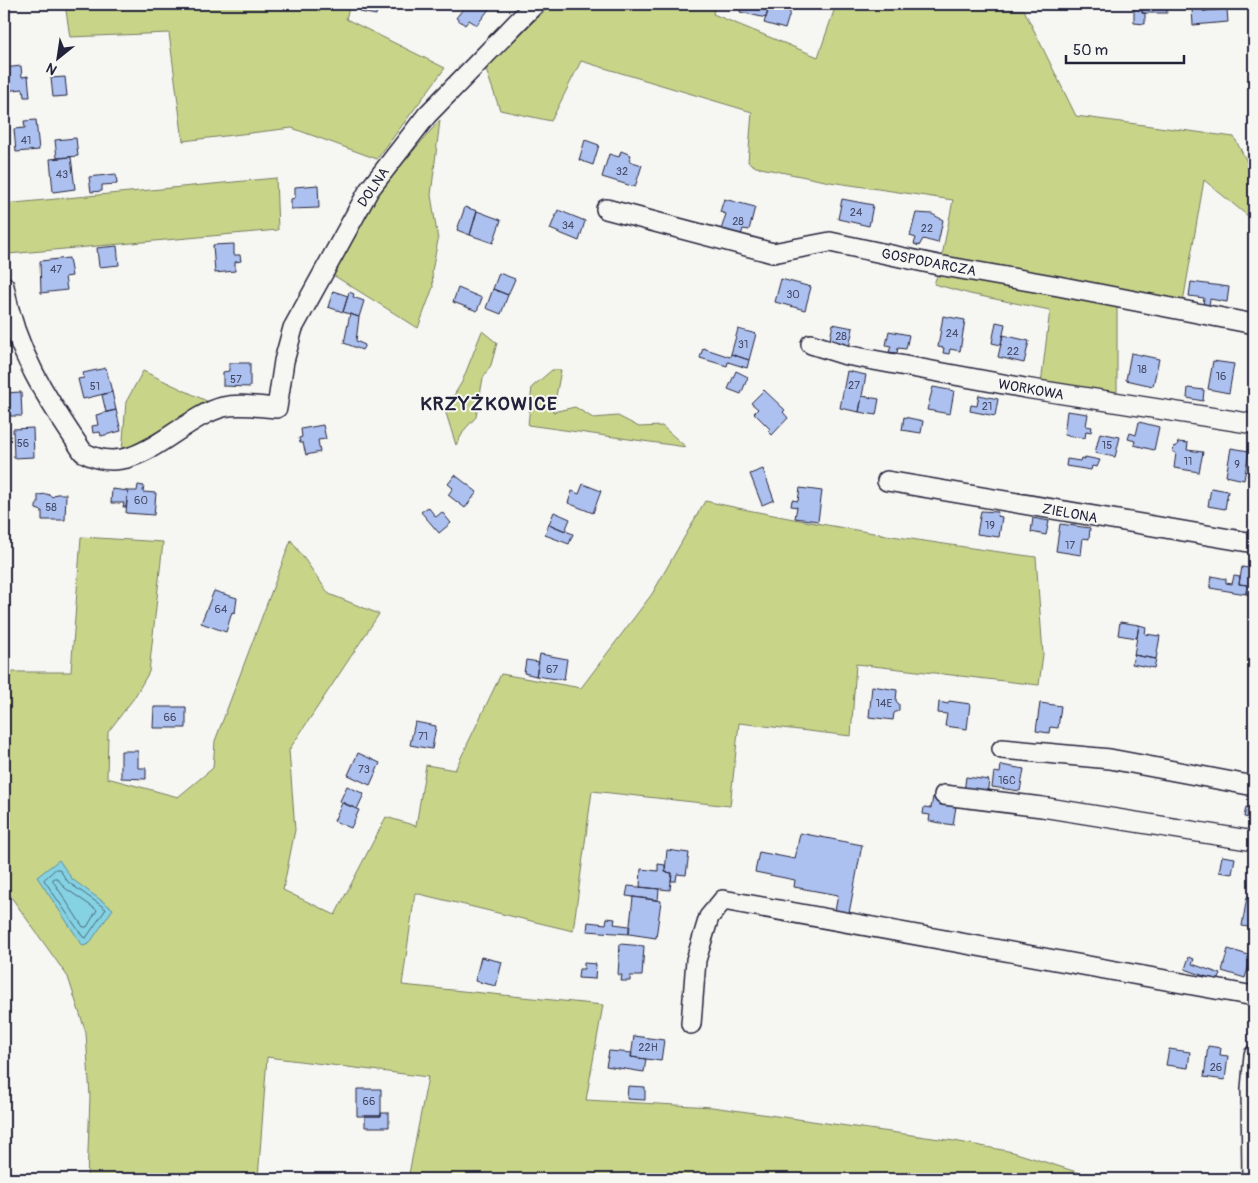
<svg xmlns="http://www.w3.org/2000/svg" width="1258" height="1183" font-family="Pangolin,sans-serif">
  <rect width="100%" height="100%" fill="#f6f6f2"/>
  <filter id="ink" filterUnits="userSpaceOnUse"><feTurbulence type="fractalNoise" baseFrequency=".02" numOctaves="2"/><feDisplacementMap in="SourceGraphic" scale="10" xChannelSelector="R" yChannelSelector="G"/><feConvolveMatrix kernelMatrix="1 2 1 2 8 2 1 2 1" color-interpolation-filters="sRGB"/></filter>
  <g filter="url(#ink)">
    <path fill="#c8d589" stroke="#757c62" d="M65 4H350L346 19 445 68 377 159 292 128 183 141 169 33 70 37Z
      M552 4H715L713 14 818 57 836 5 1024 10 1076 116 1234 137 1254 175V221L1204 180 1183 302 941 261 953 200 830 182 756 167 748 162 752 112 581 61 551 121 500 110 485 67Z
      M440 120 431 195 438 240 432 271 433 287 418 328 333 275 376 194Z
      M276 178 278 230 8 254 4 236V204Z
      M938 273 1117 302V397L1041 384 1050 310 970 294 934 284Z
      M482 331 497 343 491 365 483 378 476 417 465 429 456 445 445 410 462 382Z
      M552 370H561L553 412 575 407 593 418 618 416 639 427 662 426 686 447 528 425 532 387Z
      M143 371 213 404 122 452 126 402Z
      M705 501C814 525 925 542 1036 557L1043 654 1039 685 856 664 851 736 739 723 730 806 592 791 573 931 415 893 402 985 603 1005 586 1100 712 1107 954 1141 1013 1152 1099 1179H408L428 1077 267 1057 258 1179H87L90 1097 86 1033 68 977 4 887V672H71L81 537 163 542 149 672 134 698 108 732 107 778 178 797 213 768 215 741 291 540 329 594 379 614 289 750 295 830 283 890 335 915 386 817 416 826 426 765 455 770 501 674 581 688 652 594Z"/>
    <path fill="#85d2e3" stroke="#5d8ca0" d="M59 860 72 879 113 909 89 944 83 946 37 877Z"/>
    <g fill="none" stroke-linecap="round" stroke-linejoin="round">
      <path stroke="#4a687e" stroke-width="1" d="M56 869H59L68 882 106 909 86 938 83 937 44 880Z
        M54 878H57L65 888 97 910 87 927H83L53 881Z"/>
    </g>
    <path fill="#adc1f0" stroke="#22223b" d="M362 4H378L376 15 360 12Z
      M467 4H481L489 9 477 25 469 20 465 25 456 18Z
      M742 4H770L766 18 740 12Z
      M770 4 792 6 785 29 764 23Z
      M1134 4H1142V13H1145V24L1134 23Z
      M1142 4H1167V13H1142Z
      M1202 4H1227V9L1203 11Z
      M1192 9H1203V11L1227 9 1228 22 1193 25Z
      M21 66 22 77 28 76 30 97H24L23 89 4 91V68Z
      M65 77 67 96 53 97 51 78Z
      M36 120 39 150 16 152 14 129 25 128 24 121Z
      M76 138 78 156 57 158 55 140Z
      M585 140 599 145 593 165 579 160Z
      M621 151 631 155 629 161 642 165 635 187 602 177 609 154 619 157Z
      M71 157 75 189 53 192 50 159Z
      M116 174 117 184 102 185V191L91 192 89 177Z
      M318 185 319 208 291 209V199L295 198V187Z
      M724 199 755 207 749 230 743 229 741 235 721 230 726 214 720 212Z
      M842 199 873 205 869 226 838 219Z
      M465 207 477 211 470 235 457 230Z
      M558 210 585 221 579 241 550 229Z
      M477 211 501 220 493 243 470 235Z
      M916 213 932 214 943 220 938 243 923 239 919 246 914 244 916 238 910 236Z
      M234 244V255H240L241 261 235 262V271L215 273 213 245Z
      M117 246 119 265 99 267 97 248Z
      M69 258 72 276 65 277 67 290 41 293 40 261Z
      M499 273 515 279 508 295 493 289Z
      M781 279 811 287 805 310 775 302Z
      M1191 282 1229 287 1227 302 1210 299 1209 306 1203 305 1204 298 1189 296Z
      M458 288 482 298 477 311 453 302Z
      M493 289 508 295 501 314 486 308Z
      M333 291 348 296 343 312 328 307Z
      M349 292 354 294 353 297 364 301 359 317 343 312Z
      M350 314 359 317 356 341 365 345 362 350 344 343Z
      M943 316 965 320 960 351 950 349 949 354 943 353 944 348 938 347Z
      M996 322 1005 324 1001 345 992 343Z
      M833 324 853 328 849 348 829 344Z
      M738 329 756 334 749 360 731 354Z
      M889 331 909 335 906 349 898 348 897 353 889 352 891 346 886 345Z
      M1003 335 1029 341 1024 363 998 357Z
      M703 348 730 357 731 354 749 360 747 368 728 362 727 366 700 358Z
      M1131 353 1159 359 1153 386 1126 380Z
      M1213 361 1234 364 1229 393 1208 389Z
      M229 363H250V387L223 386V372L229 371Z
      M106 368 112 392 83 399 78 379 84 378 83 373Z
      M736 371 748 377 741 394 728 389Z
      M847 371 866 375 859 412 840 408Z
      M933 387 954 391 950 414 927 410Z
      M1188 388 1204 390 1203 401 1187 398Z
      M764 390 785 410 783 412 788 418 772 435 768 431 770 429 754 413 758 409 751 403Z
      M21 392 22 416H4V393Z
      M112 392 116 410 106 412 102 395Z
      M979 395 998 399 995 416 970 411 971 405 977 406Z
      M862 396 879 399 876 415 859 412Z
      M116 410 121 431 101 436 100 432 93 433 92 426 98 425 96 415Z
      M1067 411 1088 414 1086 426 1092 427 1091 432 1086 431 1085 438 1064 435Z
      M904 417 923 421 921 433 902 430Z
      M1139 422 1159 427 1154 450 1134 445 1135 441 1128 439 1130 433 1136 435Z
      M323 425 326 439 318 440 320 452 306 455 303 443H300L299 438 302 437 301 429Z
      M33 428 34 457 14 458 13 429Z
      M1100 433 1120 437 1115 457 1095 453Z
      M1178 442 1188 443 1187 450 1203 452 1199 472 1174 468 1176 453 1173 452 1174 447 1177 446Z
      M1231 448 1249 451 1244 480 1226 476Z
      M1085 457 1100 460 1097 467 1092 466 1091 470 1066 466 1067 459 1080 461 1081 458 1085 459Z
      M763 469 774 500 762 505 750 474Z
      M455 475 477 492 465 508 448 495 453 488 448 484Z
      M583 484 601 491 593 513 568 503 572 491 579 494Z
      M138 485 144 486 143 492 156 493 154 515 126 513 128 491H137Z
      M800 488 822 491 818 521 795 518 797 507 791 506 792 500 798 501Z
      M1211 488 1228 491 1225 509 1208 506Z
      M112 489 128 491 126 507H123L124 503H111Z
      M47 494 53 497 56 494H66L65 520H42V511L36 509V506L38 503V495Z
      M428 507 436 517 442 512 451 523 439 533 421 512Z
      M981 511 998 512 997 516 1002 517 999 537 977 534Z
      M554 512 570 519 565 531 549 524Z
      M1033 518 1049 521 1046 535 1031 532Z
      M549 524 573 534 569 544 545 535Z
      M1060 524 1090 528 1089 539 1083 538 1081 555 1056 551Z
      M1242 567 1254 569V595L1246 594 1247 585 1239 584Z
      M1212 576 1226 579V583L1232 584 1234 576 1240 577 1239 584 1247 585 1246 594 1210 588Z
      M214 591 237 598 235 613 232 612 226 632 201 623Z
      M1120 622 1139 625 1137 638 1118 635Z
      M1139 625 1146 627 1145 634 1160 636 1156 659 1134 655Z
      M540 654 567 659 564 680 536 676Z
      M1134 655 1156 659 1154 668 1132 664Z
      M526 660 539 662 536 676 524 673Z
      M872 686 897 690 896 701 899 704V710L894 713 893 720 869 717Z
      M949 701 970 704 967 729 945 726 947 714 938 713 939 702 948 704Z
      M1040 703 1061 706 1058 728 1050 727 1049 733 1036 731Z
      M154 707H186V728H153Z
      M415 722 436 726 432 749 410 745Z
      M121 751H138V768H146V779L121 778Z
      M358 753 380 763 370 785 348 775Z
      M1001 765 1024 769 1020 791 992 787 994 772 1000 773Z
      M966 777 989 780 987 795 964 792Z
      M347 786 364 794 357 809 340 801Z
      M933 797 957 800 953 825 929 821 930 815 923 814 924 807 931 808Z
      M342 803 359 810 351 828 334 821Z
      M1246 807 1254 808V829L1250 828 1251 818 1244 817Z
      M800 833 862 845 849 913 835 911 838 895 794 887 795 880 755 872 759 852 795 859Z
      M667 850 689 853 686 875 677 874 676 881H671L672 873 665 872Z
      M1222 856 1235 858 1232 874 1219 872Z
      M658 864 665 865V872L672 873 670 890 640 887 641 869 658 871Z
      M628 886 659 889 658 900 626 896Z
      M633 897 661 901 656 938 629 934Z
      M1247 897 1254 898V928L1242 926Z
      M607 918 615 919 614 924 629 926V934L587 931 588 922 606 924Z
      M620 944 644 946 642 976H630V981H621L622 975H618Z
      M1228 949 1252 956 1245 978 1222 971Z
      M481 957 502 962 496 986 475 981Z
      M1189 957 1194 959 1192 964 1221 974 1218 981 1185 969Z
      M584 963 596 964 595 979 578 978 579 969H584Z
      M634 1036 664 1040 661 1061 631 1057Z
      M1208 1046 1221 1048 1220 1055 1228 1056 1225 1080 1204 1077Z
      M1169 1049 1190 1052 1188 1068 1166 1065Z
      M609 1051 632 1053 631 1057 646 1059 644 1072 606 1066Z
      M628 1086 645 1087V1100L627 1099Z
      M357 1089H381V1116H357Z
      M381 1113H389V1127H365V1116H381Z"/>
    <g fill="none" stroke-linecap="round" stroke-linejoin="round">
      <g stroke="#22223b" stroke-width="22">
        <path id="minor" d="M606 209 773 253 830 242 938 265 1058 286 1254 324
          M4 286C15 351 47 399 83 452 135 482 177 419 223 407 240 403 260 407 277 408L284 361 293 328 369 190 427 115 535 4
          M811 344 846 355 1025 388 1254 424
          M887 481 1254 543
          M1002 749 1110 759 1254 786
          M944 795 1042 807 1254 841
          M691 1024 696 960 709 917 723 900 1254 996
          M1252 1179 1251 1089 1254 1055"/>
      </g>
      <use href="#minor" stroke="#f6f6f2" stroke-width="19"/>
    </g>
  </g>
  <g text-anchor="middle" stroke-width="4" stroke-linejoin="round" paint-order="stroke">
    <g font-size="11" fill="#454a68">
      <text x="26" y="144">41</text>
      <text x="622" y="175">32</text>
      <text x="62" y="178">43</text>
      <text x="856" y="216">24</text>
      <text x="738" y="225">28</text>
      <text x="568" y="229">34</text>
      <text x="927" y="232">22</text>
      <text x="56" y="273">47</text>
      <text x="793" y="298">30</text>
      <text x="952" y="337">24</text>
      <text x="841" y="340">28</text>
      <text x="743" y="348">31</text>
      <text x="1013" y="355">22</text>
      <text x="1142" y="373">18</text>
      <text x="1221" y="380">16</text>
      <text x="236" y="383">57</text>
      <text x="854" y="389">27</text>
      <text x="95" y="390">51</text>
      <text x="987" y="410">21</text>
      <text x="23" y="447">56</text>
      <text x="1107" y="449">15</text>
      <text x="1188" y="465">11</text>
      <text x="1237" y="468">9</text>
      <text x="141" y="504">60</text>
      <text x="51" y="511">58</text>
      <text x="990" y="529">19</text>
      <text x="1070" y="549">17</text>
      <text x="221" y="613">64</text>
      <text x="552" y="673">67</text>
      <text x="884" y="707">14E</text>
      <text x="170" y="721">66</text>
      <text x="423" y="740">71</text>
      <text x="364" y="773">73</text>
      <text x="1007" y="784">16C</text>
      <text x="648" y="1051">22H</text>
      <text x="1216" y="1071">26</text>
      <text x="369" y="1105">66</text>
    </g>
    <g font-size="14" fill="#22223b" stroke="#f6f6f2">
      <text transform="translate(373 187) rotate(-56)" y="5">DOLNA</text>
      <text transform="translate(929 262) rotate(11)" y="5">GOSPODARCZA</text>
      <text transform="translate(1031 389) rotate(10)" y="5">WORKOWA</text>
      <text transform="translate(1070 513) rotate(10)" y="5">ZIELONA</text>
    </g>
    <g font-size="19" font-weight="bold" letter-spacing="1" fill="#22223b" stroke="#f6f6f2">
      <text x="489" y="410">KRZYŻKOWICE</text>
    </g>
  </g>
  <rect width="1258" height="1183" fill="none" stroke="#f6f6f2" stroke-width="20"/>
  <rect x="10" y="10" width="1238" height="1163" fill="none" stroke="#22223b" stroke-width="2" filter="url(#ink)"/>
  <g transform="translate(58 58) rotate(210)" stroke="#f6f6f2" stroke-width="4" paint-order="stroke">
  <path d="M0-4L9 19L0 12L-9 19Z" fill="#22223b"/>
  <text y="-8" font-size="14" font-weight="bold" text-anchor="middle" fill="#22223b">N</text>
  </g>
  <path d="M1066 55v8h118v-8" fill="none" stroke="#22223b" stroke-width="2.5"/>
  <text x="1073" y="55" font-size="15" fill="#22223b" stroke="#f6f6f2" stroke-width="4" paint-order="stroke">50 m</text>
</svg>
